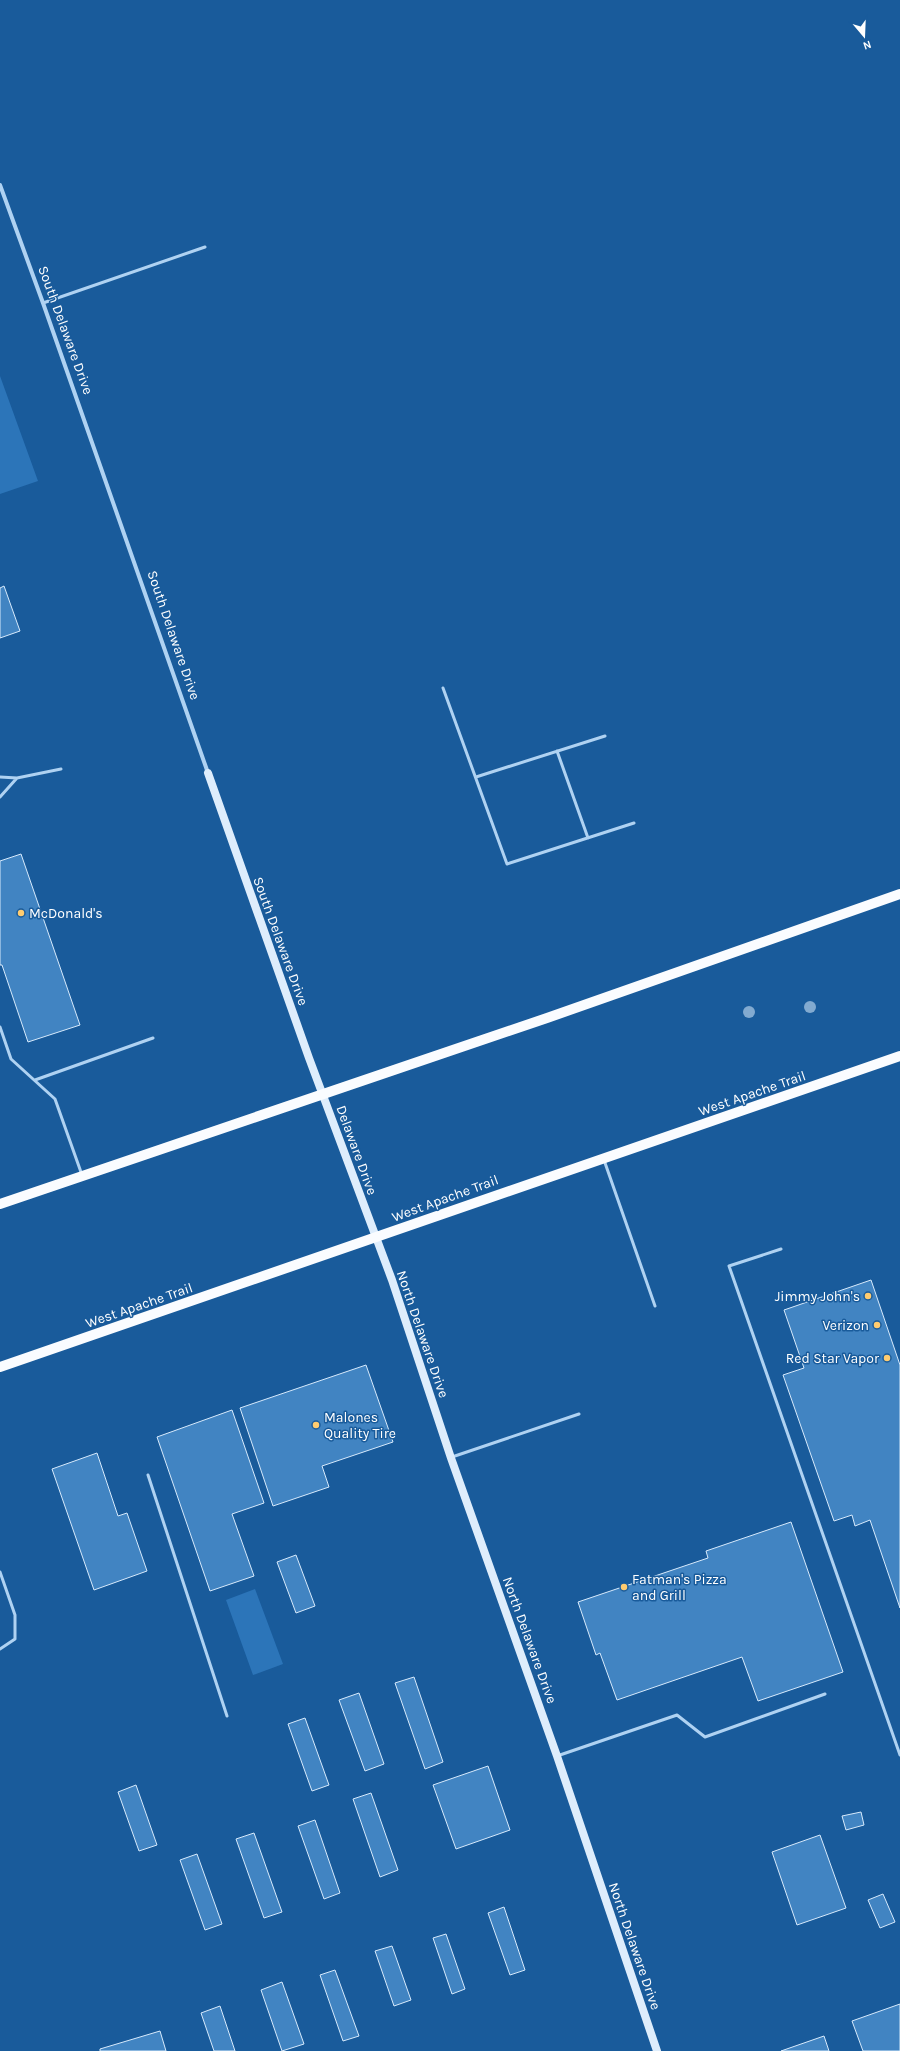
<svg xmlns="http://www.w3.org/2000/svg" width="900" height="2051" font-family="Karla,sans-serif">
  <rect width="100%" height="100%" fill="#195b9b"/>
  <path fill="#2c75b9" d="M0 376 38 481 0 494Z
    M255 1589 283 1664 253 1675 226 1600Z"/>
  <path fill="#4184c2" stroke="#d7eafc" d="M4 586 20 631 0 638V588Z
    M21 854 80 1025 28 1042 2 965H0V861Z
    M871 1280 900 1365V1608L870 1520 855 1526 852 1515 834 1521 783 1375 804 1368 784 1310Z
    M366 1365 393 1442 322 1466 329 1487 273 1506 240 1408Z
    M232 1410 264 1503 232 1514 254 1576 210 1591 157 1437Z
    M97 1453 118 1516 127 1513 147 1571 94 1590 52 1469Z
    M791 1522 843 1672 758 1701 742 1657 617 1700 600 1653 596 1655 578 1602 708 1558 706 1551Z
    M296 1555 315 1606 296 1613 277 1562Z
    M414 1677 443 1762 425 1769 395 1683Z
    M359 1693 384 1764 365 1771 339 1700Z
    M305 1718 329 1785 312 1791 288 1724Z
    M488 1766 510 1830 456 1849 433 1785Z
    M136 1785 157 1845 139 1851 118 1792Z
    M371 1793 398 1870 380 1877 353 1799Z
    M861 1812 864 1825 846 1830 842 1816Z
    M315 1820 340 1893 324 1899 298 1826Z
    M254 1833 282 1912 264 1918 236 1839Z
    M820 1835 846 1908 797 1925 772 1852Z
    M197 1854 222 1924 205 1930 180 1860Z
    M883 1894 895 1922 880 1928 868 1900Z
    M504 1907 525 1970 510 1975 488 1913Z
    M446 1934 465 1989 452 1994 433 1938Z
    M392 1946 411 2000 394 2006 375 1951Z
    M335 1970 359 2036 343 2041 320 1975Z
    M282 1982 304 2044 282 2051 261 1990Z
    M900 2004V2051H863L852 2021Z
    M220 2006 235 2051H214L201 2013Z
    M160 2031 166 2051H100V2049Z
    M824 2036 829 2051H781Z"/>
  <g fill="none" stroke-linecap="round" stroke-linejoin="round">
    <path stroke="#afd2f2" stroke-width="3" d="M43 303 205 247
      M443 688 507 864 634 823
      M557 751 588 838
      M0 777 17 778
      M476 777 605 736
      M0 797 17 778 61 769
      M0 1027 11 1059 55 1099 82 1175
      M35 1080 153 1038
      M604 1160 655 1306
      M781 1249 729 1266 900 1755
      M452 1457 579 1414
      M148 1475 227 1716
      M0 1572 15 1615V1639L0 1649
      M557 1756 677 1715 705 1737 825 1694"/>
    <path stroke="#afd2f2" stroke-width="4" d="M0 185 43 303 208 773"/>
    <path stroke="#deedfc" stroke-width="8" d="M208 773 309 1058 392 1280 451 1458 557 1756 657 2051"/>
    <path stroke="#fafcff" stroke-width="10" d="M0 1204 547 1018 900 894
      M0 1367 900 1056"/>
  </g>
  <g fill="#82aad0">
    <circle cx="810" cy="1007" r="6"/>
    <circle cx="749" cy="1012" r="6"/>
  </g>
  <g fill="#ffcc70" stroke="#195b9b" stroke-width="1.5">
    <circle cx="21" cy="913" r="4"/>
    <circle cx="868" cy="1296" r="4"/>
    <circle cx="877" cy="1325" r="4"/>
    <circle cx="887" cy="1358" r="4"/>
    <circle cx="316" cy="1425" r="4"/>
    <circle cx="624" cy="1587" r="4"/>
  </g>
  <g text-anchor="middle" stroke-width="3" stroke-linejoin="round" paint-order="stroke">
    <g font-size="14" fill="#fff" stroke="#195b9b">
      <text transform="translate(66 330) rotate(70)" y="5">South Delaware Drive</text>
      <text transform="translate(174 635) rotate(71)" y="5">South Delaware Drive</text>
      <text transform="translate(281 941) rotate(70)" y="5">South Delaware Drive</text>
      <text transform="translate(752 1093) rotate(-19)" y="5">West Apache Trail</text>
      <text transform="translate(357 1150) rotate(70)" y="5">Delaware Drive</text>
      <text transform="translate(445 1198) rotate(-20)" y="5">West Apache Trail</text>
      <text transform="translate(139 1305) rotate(-19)" y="5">West Apache Trail</text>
      <text transform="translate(423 1334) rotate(71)" y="5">North Delaware Drive</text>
      <text transform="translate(530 1640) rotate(70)" y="5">North Delaware Drive</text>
      <text transform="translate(635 1946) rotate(71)" y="5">North Delaware Drive</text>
    </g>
    <g font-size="14" fill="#fff" stroke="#195b9b" text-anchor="start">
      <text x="29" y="918">McDonald's</text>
      <text x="860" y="1301" text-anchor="end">Jimmy John's</text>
      <text x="869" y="1330" text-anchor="end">Verizon</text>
      <text x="879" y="1363" text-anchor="end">Red Star Vapor</text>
      <text x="324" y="1422">Malones<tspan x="324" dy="16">Quality Tire</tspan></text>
      <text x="632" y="1584">Fatman's Pizza<tspan x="632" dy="16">and Grill</tspan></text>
    </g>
  </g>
  <g transform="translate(864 36) rotate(161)" stroke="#195b9b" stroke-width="3" paint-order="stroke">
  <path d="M0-3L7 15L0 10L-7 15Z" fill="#ffffff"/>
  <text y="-6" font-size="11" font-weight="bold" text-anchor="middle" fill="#ffffff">N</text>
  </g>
</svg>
